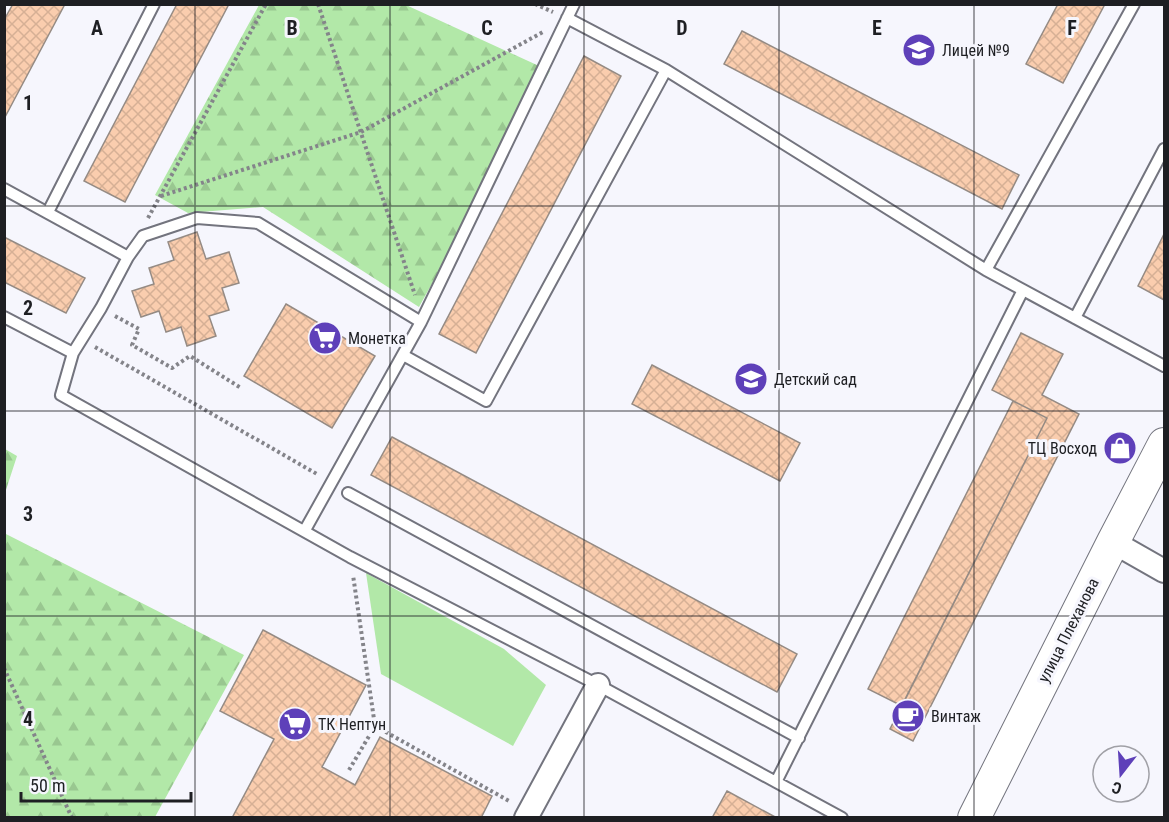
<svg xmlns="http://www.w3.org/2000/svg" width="1169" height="822" font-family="'Roboto Condensed',sans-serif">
  <defs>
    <pattern id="forest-firs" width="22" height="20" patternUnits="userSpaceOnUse" patternTransform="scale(1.5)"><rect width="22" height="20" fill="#b2e8a8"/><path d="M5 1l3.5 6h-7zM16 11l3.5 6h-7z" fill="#99c790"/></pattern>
    <pattern id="building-cross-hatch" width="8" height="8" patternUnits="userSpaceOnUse" patternTransform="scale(1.5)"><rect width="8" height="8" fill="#facdae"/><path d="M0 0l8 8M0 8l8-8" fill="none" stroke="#d6b095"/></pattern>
  </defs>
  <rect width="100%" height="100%" fill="#f6f6fd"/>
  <path fill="url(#forest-firs)" d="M259 5H406L550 71 419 307 263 207 188 213 155 195Z
    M5 449 17 456 5 493Z
    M4 533 244 655 155 817H5Z"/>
  <path fill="#b2e8a8" d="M366 573 504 649 546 685 513 746 381 674Z"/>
  <path fill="url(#building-cross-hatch)" stroke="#958b84" stroke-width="1.5" d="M13 4H65L4 119V20Z
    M177 4H229L125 202 84 181Z
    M1058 4H1105L1063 83 1026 64Z
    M742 31 1019 175 1002 209 724 64Z
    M584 56 621 76 476 353 439 334Z
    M197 232 206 259 229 252 239 283 222 288 229 310 209 316 216 336 187 346 181 327 166 332 159 311 141 317 132 291 154 284 149 268 174 260 168 242Z
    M1164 234V300L1138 286Z
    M4 237 85 278 66 313 4 282Z
    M286 304 375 356 332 428 244 376Z
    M1021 333 1063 354 1042 395 1079 414 913 741 890 729 1047 418 992 390Z
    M652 365 800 443 780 481 632 404Z
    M1013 401 1047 418 902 706 868 689Z
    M392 437 797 654 777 692 371 475Z
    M263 630 366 685 322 767 355 785 380 737 492 796 481 818H232L274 739 220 711Z
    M727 791 777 818H712Z"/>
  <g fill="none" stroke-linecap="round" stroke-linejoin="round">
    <g stroke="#73747e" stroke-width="14">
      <path id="service" d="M567 18 666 70 986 270 1164 366
        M4 189 128 257
        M48 212 154 4
        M986 270 1134 4
        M4 317 73 353 61 395 350 557 598 685 842 818
        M1075 318 1164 149
        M73 353 101 308 128 257 143 236 197 218 258 223 421 322
        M403 355 486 401 666 70
        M348 493 799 738
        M305 530 421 322 574 4
        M776 782 1023 290"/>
    </g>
    <g stroke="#73747e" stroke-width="26">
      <path id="minor" d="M1113 542 1164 571
        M526 818 598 685"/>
    </g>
    <g stroke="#73747e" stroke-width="34">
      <path id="secondary" d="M974 818 1113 542 1164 444"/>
    </g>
    <path stroke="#84848a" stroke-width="4" stroke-dasharray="3 3" stroke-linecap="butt" d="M318 4 415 295
      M535 4 553 12
      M161 196 361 132 543 32
      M148 218 266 4
      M115 316 139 329 132 345 172 368 190 356 241 388
      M95 347 317 474
      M4 668 72 818
      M375 726 511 802
      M349 770 375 726 353 575"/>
    <use href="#service" stroke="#fff" stroke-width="10"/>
    <use href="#minor" stroke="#fff" stroke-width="22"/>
    <use href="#secondary" stroke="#fff" stroke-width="32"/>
  </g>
  <path fill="none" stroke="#1e1f23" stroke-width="1.5" stroke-opacity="0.55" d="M195 4V818M390 4V818M584 4V818M779 4V818M974 4V818M4 206H1164M4 411H1164M4 616H1164"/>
  <defs>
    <g id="school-disc" transform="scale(1.725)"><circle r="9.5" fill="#5e40b9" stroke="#f6f6fd"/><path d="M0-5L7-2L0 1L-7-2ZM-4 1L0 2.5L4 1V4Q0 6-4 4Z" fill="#fff"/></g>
    <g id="supermarket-disc" transform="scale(1.725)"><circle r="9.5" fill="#5e40b9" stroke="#f6f6fd"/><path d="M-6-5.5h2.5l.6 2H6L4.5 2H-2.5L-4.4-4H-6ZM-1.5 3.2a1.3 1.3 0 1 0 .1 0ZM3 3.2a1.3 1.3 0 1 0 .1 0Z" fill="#fff"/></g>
    <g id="shop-disc" transform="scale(1.725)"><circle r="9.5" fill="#5e40b9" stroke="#f6f6fd"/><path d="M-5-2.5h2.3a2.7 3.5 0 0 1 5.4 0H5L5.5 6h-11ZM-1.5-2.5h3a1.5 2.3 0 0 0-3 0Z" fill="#fff"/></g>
    <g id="cafe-disc" transform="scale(1.725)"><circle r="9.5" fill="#5e40b9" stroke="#f6f6fd"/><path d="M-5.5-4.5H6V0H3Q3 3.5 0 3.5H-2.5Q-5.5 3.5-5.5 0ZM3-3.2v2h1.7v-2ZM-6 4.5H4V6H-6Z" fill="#fff"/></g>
  </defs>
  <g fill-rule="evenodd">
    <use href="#school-disc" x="919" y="50"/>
    <use href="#supermarket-disc" x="325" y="338"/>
    <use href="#school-disc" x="751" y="379"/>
    <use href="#shop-disc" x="1120" y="448"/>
    <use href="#cafe-disc" x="908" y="716"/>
    <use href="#supermarket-disc" x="295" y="724"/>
  </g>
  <g text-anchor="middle" stroke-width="6" stroke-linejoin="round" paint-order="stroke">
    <g font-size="16" fill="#1e1f23" stroke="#f6f6fd" text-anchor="start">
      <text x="942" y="56">Лицей №9</text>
      <text x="348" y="344">Монетка</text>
      <text x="774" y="385">Детский сад</text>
      <text x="1097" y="454" text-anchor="end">ТЦ Восход</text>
      <text x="931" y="722">Винтаж</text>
      <text x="318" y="730">ТК Нептун</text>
    </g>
    <g font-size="16" fill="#1e1f23" stroke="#f6f6fd">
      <text transform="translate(1068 630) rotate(-63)" y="6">улица Плеханова</text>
    </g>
  </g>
  <g font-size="20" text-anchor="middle" font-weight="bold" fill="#1e1f23" stroke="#f6f6fd" stroke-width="6" stroke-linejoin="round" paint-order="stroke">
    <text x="97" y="35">A</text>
    <text x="292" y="35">B</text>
    <text x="487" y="35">C</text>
    <text x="682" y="35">D</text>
    <text x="877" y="35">E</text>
    <text x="1072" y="35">F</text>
    <text x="28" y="110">1</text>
    <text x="28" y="315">2</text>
    <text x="28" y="521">3</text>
    <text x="28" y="726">4</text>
  </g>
  <rect width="1169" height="822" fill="none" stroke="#1e1f23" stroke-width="12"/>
  <g transform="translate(1121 774) rotate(197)"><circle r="28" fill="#f6f6fd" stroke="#a0a0a6" stroke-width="1.5"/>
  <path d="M0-4.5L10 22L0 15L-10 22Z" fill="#5e40b9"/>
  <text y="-9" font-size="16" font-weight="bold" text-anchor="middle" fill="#1e1f23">С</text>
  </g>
  <path d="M21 792v9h170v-9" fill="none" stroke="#1e1f23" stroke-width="3"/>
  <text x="30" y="792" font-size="18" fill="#1e1f23" stroke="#f6f6fd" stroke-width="4.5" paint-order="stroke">50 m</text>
</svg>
